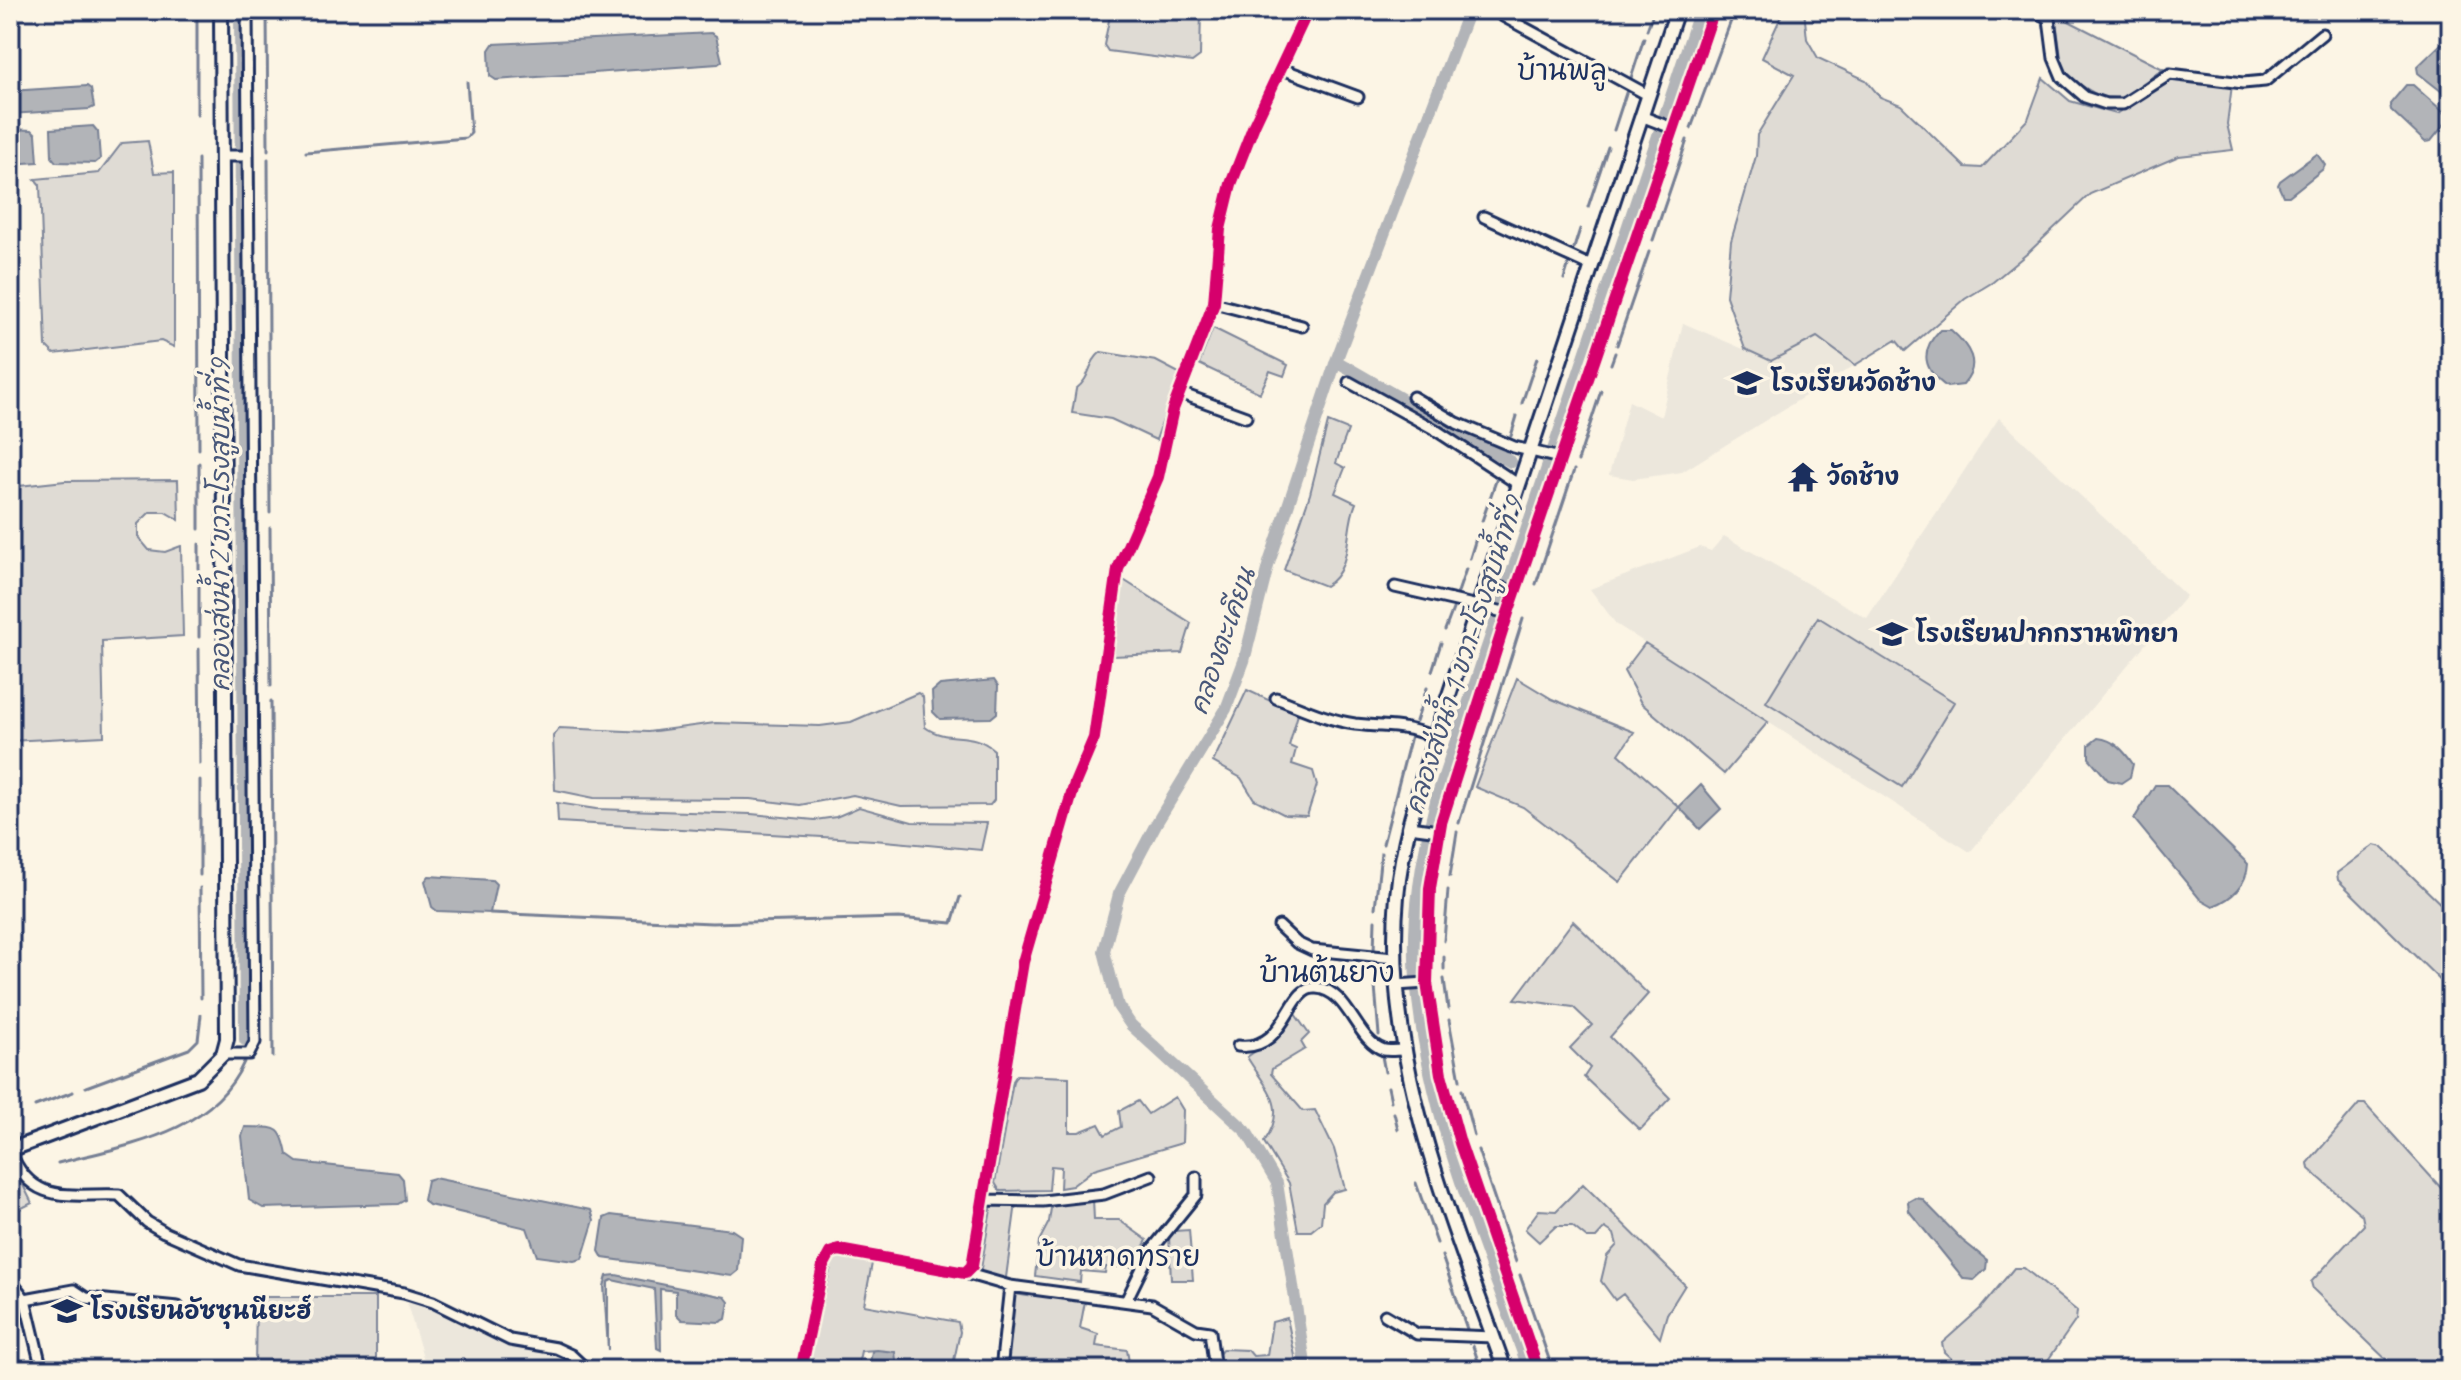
<svg xmlns="http://www.w3.org/2000/svg" width="2461" height="1380" font-family="Mynerve,'Playpen Sans Thai',sans-serif">
  <rect width="100%" height="100%" fill="#fcf5e5"/>
  <filter id="ink" filterUnits="userSpaceOnUse"><feTurbulence type="fractalNoise" baseFrequency=".0125" numOctaves="2"/><feDisplacementMap in="SourceGraphic" scale="16" xChannelSelector="R" yChannelSelector="G"/><feConvolveMatrix kernelMatrix="1 2 1 2 8 2 1 2 1" color-interpolation-filters="sRGB"/></filter>
  <g filter="url(#ink)">
    <path fill="#ece7dc" d="M1683 323 1771 361 1817 337 1855 365 1682 472 1633 479 1609 475 1629 401 1661 417Z
      M1999 418 2186 596 1970 852 1616 624 1590 589 1700 547 1711 551 1724 536 1867 618Z
      M422 1301 490 1333 566 1354 581 1370H427L407 1304Z"/>
    <path fill="#dfdbd4" stroke="#7d8599" stroke-width="2" d="M1111 10H1201L1200 56 1192 62 1108 51 1104 45Z
      M1784 10H1804L1807 39 1818 58 1866 80 1880 97 1901 105 1965 167 1982 168 2028 119 2043 78 2070 101 2116 114C2170 76 2166 75 2232 85L2227 124 2233 150 2179 156 2090 194 2029 252 1993 282 1965 299 1905 351 1896 340 1855 365 1817 337 1771 361 1745 349 1726 296 1731 241 1756 156 1757 135 1794 75 1762 58Z
      M2055 14 2163 69 2122 98 2101 97 2072 80 2062 65Z
      M148 141 154 173 174 172V347L161 341 54 354 46 346 40 185 35 179 99 173 122 143Z
      M1213 328 1288 365 1284 376 1270 371 1260 393 1199 364Z
      M1101 352 1156 361 1179 373 1156 440 1111 419 1072 413 1076 389C1092 377 1087 363 1101 352Z
      M1328 422 1348 430 1336 463 1345 468 1335 493 1356 503C1344 530 1354 569 1325 586L1284 570 1310 494Z
      M178 480 179 520 165 512H150L138 524V537L149 550 165 552 181 546 183 636 102 641 104 736 10 741V487L65 481Z
      M1122 579 1191 623 1182 653 1113 656Z
      M1818 617 1954 702 1902 787 1766 702Z
      M1645 643 1768 722 1724 774 1641 703 1624 671Z
      M1517 678 1552 699 1634 732 1619 754 1679 807 1620 882 1523 807 1475 787Z
      M1247 690 1298 714 1289 746 1296 749 1292 764 1313 771 1317 785 1307 816 1285 815 1254 799 1241 778 1213 762Z
      M918 693 923 697 925 727C948 744 971 729 994 750V800L990 805 901 806 853 795 800 805 750 799 594 798 555 790 553 736 559 728 648 732 715 723 820 726 851 722Z
      M557 803 596 809 751 814 815 820 836 817 859 807 912 822 987 823 981 850 874 840 558 822Z
      M2374 845 2382 847 2451 914V991L2338 880 2337 873Z
      M1573 921 1648 994 1610 1037 1670 1098 1640 1130 1584 1077 1590 1068 1570 1048 1592 1025 1573 1007 1515 999Z
      M1295 1014 1309 1034 1301 1042 1305 1049 1272 1069 1271 1074 1303 1111 1315 1110 1334 1149 1345 1189 1333 1192 1323 1203 1321 1223 1311 1231H1298L1289 1183 1264 1142C1289 1106 1267 1090 1247 1057L1273 1039Z
      M1017 1075 1069 1077V1132H1079L1099 1124 1105 1135 1121 1127 1119 1111 1138 1101 1148 1114 1175 1097 1183 1110 1182 1143 1094 1169 1072 1186 1060 1188 1061 1167 1051 1166 1049 1190 1000 1191 995 1183 1013 1081Z
      M2359 1104H2365L2451 1199V1370H2397L2313 1289 2311 1282 2364 1225 2362 1215 2309 1169 2308 1163Z
      M13 1165 32 1203 10 1214V1167Z
      M1583 1184 1685 1285 1667 1314 1660 1338 1623 1294 1615 1300 1601 1281 1607 1256 1617 1245 1614 1234 1605 1228 1596 1238H1587L1572 1226H1556L1539 1242 1525 1229 1539 1210 1556 1211Z
      M1093 1198 1094 1220H1119L1147 1240 1133 1267H1106L1105 1273 1081 1271 1080 1282 1035 1276 1039 1241 1049 1222 1052 1201Z
      M992 1203H1016L1005 1285 979 1280Z
      M1189 1230 1193 1280H1171L1169 1236 1174 1231Z
      M843 1252 873 1258 864 1305 958 1322 960 1332 952 1370H895L897 1368 877 1350 861 1351 857 1370H807L833 1258Z
      M2014 1268H2024L2077 1311 2076 1320 2041 1370H1964L1944 1352 1942 1343 1980 1309Z
      M1030 1287 1086 1296 1080 1328 1098 1334 1096 1346 1127 1350 1129 1362 1155 1367 1213 1361 1223 1349 1248 1350 1253 1356 1267 1355 1272 1322 1287 1318 1298 1370H1007L1015 1294 1028 1296Z
      M256 1297H376V1370H255Z"/>
    <path fill="#b2b4b8" stroke="#767f94" stroke-width="2" d="M711 33 716 36 722 61 718 64 496 80 490 76 489 50 493 44Z
      M2451 43V99L2418 73 2417 67 2441 44Z
      M2406 85H2413L2447 115 2448 120 2431 141 2425 142 2391 110 2390 104Z
      M87 86 91 89 94 107 90 109 10 114V91Z
      M93 126 98 132 100 159 95 163 56 162 52 157 51 129Z
      M10 129 32 130 36 134 38 162 10 164Z
      M2317 154 2325 165 2323 169 2289 196H2283L2278 185 2280 181Z
      M1940 330H1951C1969 346 1982 364 1963 385L1947 387C1923 370 1919 351 1940 330Z
      M994 680 998 686 997 713 991 718 940 719 933 712 932 692 940 685Z
      M2098 738C2115 740 2124 751 2133 764L2130 777 2121 783 2108 780 2089 758V745Z
      M1701 785 1721 809 1700 829 1679 807Z
      M2155 785H2167L2248 864C2247 885 2232 899 2213 906L2199 898 2134 819Z
      M429 876 492 880 496 884 490 913 437 911 432 907 425 881Z
      M245 1127C276 1128 281 1123 287 1155L297 1162 398 1173 403 1179 405 1200 398 1204 263 1208 249 1200 242 1136Z
      M434 1178 591 1210 594 1220 582 1259 574 1261 537 1256 527 1228 429 1205 423 1200 427 1180Z
      M1915 1198 1922 1199 1962 1240 1987 1260 1986 1269 1974 1280 1964 1279 1909 1211 1908 1202Z
      M611 1215 732 1230 741 1236 738 1271 732 1276 603 1258 599 1251 604 1218Z
      M616 1275 725 1297 729 1302 726 1319 720 1322 682 1320 676 1314V1291L660 1289 661 1350 657 1348 654 1289 612 1280 608 1282V1350L604 1286 607 1276Z
      M877 1350 895 1352 897 1368 873 1367 870 1364 872 1351Z"/>
    <g fill="none" stroke-linecap="round" stroke-linejoin="round">
      <path stroke="#767f94" stroke-width="3" d="M197 10V114
        M267 10 268 150
        M1647 30 1653 13
        M1631 78 1644 38
        M1691 128 1735 10
        M1614 130 1627 90
        M306 152 466 138 471 133 467 82
        M198 159 199 449
        M268 159 270 513
        M1588 207 1608 147
        M1653 240 1687 140
        M1574 248 1580 229
        M1564 279 1570 260
        M1617 345 1649 252
        M1611 364 1615 353
        M1522 403 1537 358
        M1511 436 1517 416
        M1578 461 1601 391
        M199 463V529
        M1502 463 1506 450
        M1482 521 1497 478
        M270 528 271 686
        M199 544V637
        M1470 558 1477 535
        M1536 584 1574 470
        M1457 595 1466 569
        M1445 630 1453 609
        M199 649 200 764
        M1432 671 1441 643
        M271 701 273 1057
        M1416 721 1427 688
        M200 780V875
        M1459 823 1523 619
        M1383 844 1411 736
        M1450 876 1457 832
        M200 888 201 998
        M1375 908 1381 853
        M490 913 712 923 899 918 952 923 960 897
        M1444 941 1448 890
        M1374 952 1375 920
        M1373 962 1379 1035
        M1444 969V957
        M1444 979 1448 1009
        M1449 1020 1460 1080
        M1382 1056 1385 1072
        M86 1087 189 1049 198 1040 201 1015
        M1388 1087 1391 1101
        M1462 1090 1474 1136
        M35 1106 73 1092
        M1394 1113 1398 1129
        M1478 1150 1516 1262
        M58 1163C127 1145 212 1134 244 1062
        M1416 1183 1437 1243
        M1442 1256 1468 1332
        M1520 1275 1549 1359
        M1473 1346 1481 1370"/>
      <path stroke="#b2b4b8" stroke-width="12" d="M240 10 245 1040
        M1336 361 1511 462
        M1306 1370 1277 1183 1246 1131 1131 1025 1118 1006 1104 951 1119 894 1156 824 1226 709 1244 661 1268 566 1336 361 1469 10
        M1529 1370C1484 1243 1426 1114 1416 978 1411 917 1422 856 1437 797L1700 10"/>
      <g stroke="#1b2f5e" stroke-width="15">
        <path id="street" d="M2035 10 2049 19 2054 58 2062 77 2085 97 2106 104H2123L2170 74 2243 83 2265 81 2322 34
          M1501 15 1648 95
          M1282 69 1358 97
          M1641 116 1672 128
          M222 156H248
          M1484 217 1591 266
          M1214 303 1302 326
          M1349 382 1434 429 1518 484
          M1180 393 1246 417
          M1413 397 1457 423 1514 447 1560 458
          M1485 584 1515 591
          M1395 587 1508 613
          M1276 698C1302 708 1327 720 1355 724 1389 728 1401 724 1435 737
          M1409 827 1439 831
          M1279 926 1297 943 1312 950 1394 958
          M1396 985 1427 983
          M1238 1046C1288 1052 1287 986 1316 988 1348 989 1356 1041 1384 1050 1389 1051 1397 1050 1402 1050
          M223 1054H249L255 1042 247 10
          M10 1151C32 1207 71 1193 119 1195L147 1222 164 1232 239 1265 404 1293 433 1302 510 1340 556 1348 571 1355 587 1370
          M984 1200 1043 1201 1104 1194 1151 1176
          M965 1273 1010 1286 1152 1305 1196 1330 1210 1332 1215 1370
          M10 1280 25 1299 42 1370
          M25 1299 74 1290 86 1298 178 1307
          M1126 1301 1150 1252 1196 1195V1177
          M1385 1315 1417 1334 1493 1337
          M112 1370 117 1368
          M801 1370 823 1266 830 1253 839 1250 965 1273 972 1266 1023 962 1075 783 1094 738 1118 569 1158 477 1173 409 1214 303 1220 229 1231 184 1254 125 1308 10
          M1001 1370 1010 1286
          M1538 1370 1460 1143 1441 1074 1427 983 1430 888 1441 823 1508 613 1714 10"/>
      </g>
      <g stroke="#1b2f5e" stroke-width="18">
        <path id="secondary" d="M10 1150 198 1079 223 1054 227 1039 221 10
          M1505 1370C1451 1216 1382 1062 1397 896 1402 841 1419 789 1435 737L1677 10"/>
      </g>
      <use href="#street" stroke="#fcf5e5" stroke-width="9"/>
      <use href="#secondary" stroke="#fcf5e5" stroke-width="12"/>
      <g stroke="#fcf5e5" stroke-width="17">
        <path id="cycleway" d="M801 1370 823 1266 830 1253 839 1250 965 1273 972 1266 1023 962 1075 783 1094 738 1118 569 1158 477 1173 409 1214 303 1220 229 1231 184 1254 125 1308 10
          M1538 1370 1460 1143 1441 1074 1427 983 1430 888 1441 823 1508 613 1714 10"/>
      </g>
      <use href="#cycleway" stroke="#d6006c" stroke-width="12"/>
    </g>
  </g>
  <defs>
    <g id="school-bare" transform="scale(2.4)"><path d="M0-5L7-2L0 1L-7-2ZM-4 1L0 2.5L4 1V4Q0 6-4 4Z" fill="#1b2f5e" stroke="#fcf5e5" stroke-width="2.5" paint-order="stroke"/></g>
    <g id="temple-bare" transform="scale(2.4)"><path d="M0-6L5-2H3V0L6.5 2.5H4V6H1.5V3h-3V6H-4V2.5H-6.5L-3 0V-2H-5Z" fill="#1b2f5e" stroke="#fcf5e5" stroke-width="2.5" paint-order="stroke"/></g>
  </defs>
  <g fill-rule="evenodd">
    <use href="#school-bare" x="1747" y="383"/>
    <use href="#temple-bare" x="1803" y="477"/>
    <use href="#school-bare" x="1892" y="634"/>
    <use href="#school-bare" x="67" y="1311"/>
  </g>
  <g text-anchor="middle" stroke-width="7" stroke-linejoin="round" paint-order="stroke">
    <g font-size="24" font-weight="bold" fill="#1b2f5e" stroke="#fcf5e5" text-anchor="start">
      <text x="1771" y="391">โรงเรียนวัดช้าง</text>
      <text x="1827" y="485">วัดช้าง</text>
      <text x="1916" y="642">โรงเรียนปากกรานพิทยา</text>
      <text x="91" y="1319">โรงเรียนอัซซุนนียะฮ์</text>
    </g>
    <g font-size="26" font-style="italic" fill="#485779" stroke="#fcf5e5">
      <text transform="translate(220 525) rotate(-90)" y="9">คลองส่งน้ำ 2 ขวา-โรงสูบน้ำที่ 9</text>
      <text transform="translate(1222 641) rotate(-71)" y="9">คลองตะเคียน</text>
      <text transform="translate(1464 655) rotate(-72)" y="9">คลองส่งน้ำ 1 ขวา-โรงสูบน้ำที่ 9</text>
    </g>
    <g font-size="28" fill="#1b2f5e" stroke="#fcf5e5">
      <text x="1562" y="80">บ้านพลู</text>
      <text x="1327" y="982">บ้านต้นยาง</text>
      <text x="1118" y="1266">บ้านหาดทราย</text>
    </g>
  </g>
  <rect width="2461" height="1380" fill="none" stroke="#fcf5e5" stroke-width="40"/>
  <rect x="20" y="20" width="2421" height="1340" fill="none" stroke="#1b2f5e" stroke-width="3" filter="url(#ink)"/>
</svg>
